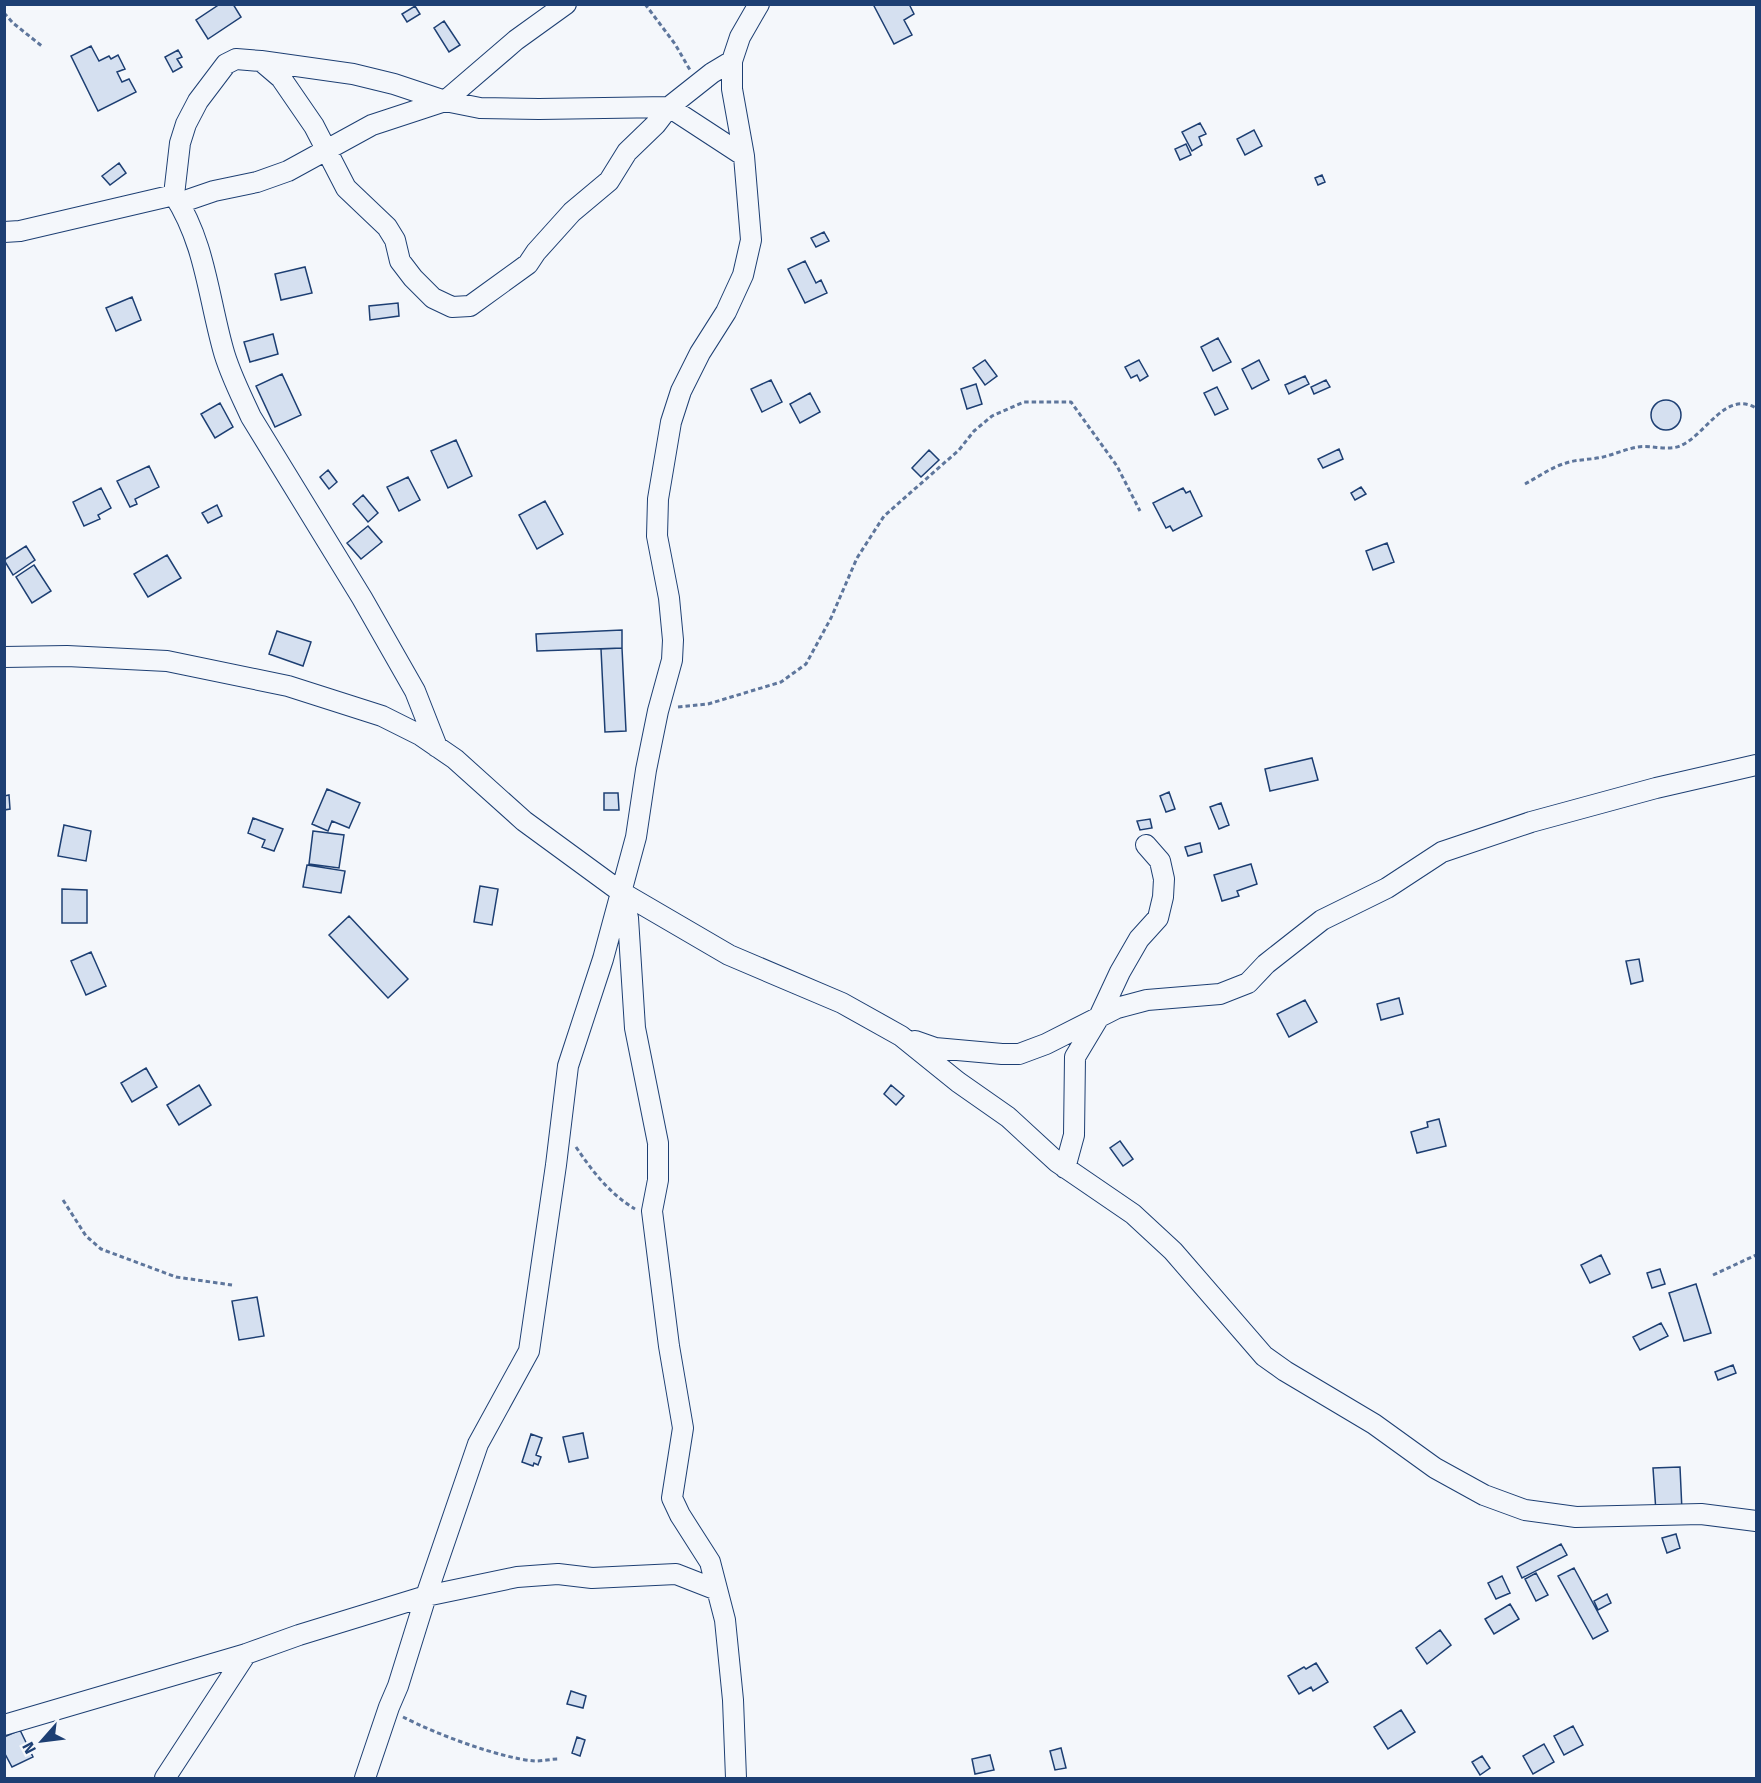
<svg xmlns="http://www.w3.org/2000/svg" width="1761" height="1783" font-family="'Fira Sans',sans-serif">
  <rect width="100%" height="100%" fill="#f4f7fb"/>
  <path fill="#d5e0f0" stroke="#1d3f73" stroke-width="1.5" d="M220 4H233L241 17 208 39 196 20Z
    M873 4H909L914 14 904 20 912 35 894 44Z
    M415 6 420 14 407 22 402 14Z
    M444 21 460 45 449 52 434 28Z
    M91 46 99 61 109 56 111 59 118 55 125 69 117 72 122 82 129 79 136 92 98 111 71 56Z
    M178 50 182 57 177 59 182 67 173 72 165 57Z
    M1200 123 1206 134 1199 137 1202 145 1192 151 1182 132Z
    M1254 130 1262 146 1245 155 1237 139Z
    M1186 144 1191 155 1180 160 1175 149Z
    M119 163 126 173 110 185 102 176Z
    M1322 175 1325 182 1318 185 1315 178Z
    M824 232 829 241 816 247 811 238Z
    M805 261 816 283 821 280 827 293 805 303 788 269Z
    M305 267 312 293 281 300 275 274Z
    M132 297 141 320 116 331 106 308Z
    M398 303 399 316 370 320 369 306Z
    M273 334 278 354 250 362 244 342Z
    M1218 338 1231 362 1213 371 1201 347Z
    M985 360 997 376 985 385 973 368Z
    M1139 360 1148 376 1140 381 1137 375 1131 378 1125 367Z
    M1259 360 1269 380 1252 389 1242 369Z
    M282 374 301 415 275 427 256 386Z
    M1305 376 1309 384 1289 394 1285 385Z
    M771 380 782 402 762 412 751 389Z
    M1326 380 1330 387 1314 394 1311 387Z
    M976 384 982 404 967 409 961 389Z
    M1217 387 1228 409 1215 415 1204 393Z
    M810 393 820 412 800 423 790 404Z
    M1651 415a15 15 0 1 1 30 0a15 15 0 1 1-30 0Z
    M220 403 233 427 215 438 201 414Z
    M456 440 472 476 448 488 431 451Z
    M1339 449 1343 459 1323 468 1318 459Z
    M929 450 939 460 921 477 912 468Z
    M149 466 159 487 135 499 137 504 130 507 117 481Z
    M328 470 337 482 329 489 320 477Z
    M408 477 420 500 399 511 387 487Z
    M1361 487 1366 494 1355 500 1351 493Z
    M101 488 111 508 98 515 100 519 84 526 73 502Z
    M1183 488 1186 493 1190 491 1202 516 1173 531 1170 526 1166 528 1153 503Z
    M363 495 378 513 368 522 353 504Z
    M545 501 563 534 537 549 519 515Z
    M217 505 222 516 208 523 202 513Z
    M368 526 382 542 361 559 347 543Z
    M1387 543 1394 562 1373 570 1366 551Z
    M26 546 35 560 13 575 4 560Z
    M167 555 181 578 148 597 134 574Z
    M34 565 51 591 32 603 16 577Z
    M622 630V648L537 651 536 634Z
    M277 631 311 642 303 666 269 654Z
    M622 648 626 731 605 732 601 649Z
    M1312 758 1318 780 1270 791 1265 769Z
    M327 789 360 803 349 828 332 821 328 831 312 824Z
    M1169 792 1175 809 1166 812 1160 796Z
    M604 793H618L619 810H604Z
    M9 795 10 809 4 810V796Z
    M1221 803 1229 825 1219 829 1210 807Z
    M253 818 283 829 274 851 262 847 265 840 248 833Z
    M1150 819 1152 828 1140 830 1137 821Z
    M64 825 91 831 86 861 58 856Z
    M313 831 344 835 339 868 309 864Z
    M1200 843 1202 852 1188 856 1185 847Z
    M1251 864 1257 884 1237 891 1239 896 1222 901 1214 875Z
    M307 865 345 871 341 893 303 887Z
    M480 886 498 889 492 925 474 922Z
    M62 889 87 890V923H62Z
    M349 916 408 979 388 998 329 935Z
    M91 952 106 986 86 995 71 961Z
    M1639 959 1643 981 1631 984 1626 961Z
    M1399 998 1403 1014 1381 1020 1377 1004Z
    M1305 1000 1317 1022 1289 1037 1277 1014Z
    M146 1068 157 1087 132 1102 121 1083Z
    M199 1085 211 1105 179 1125 167 1105Z
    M891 1085 904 1096 896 1105 884 1094Z
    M1439 1119 1446 1146 1417 1153 1411 1132 1428 1127 1427 1122Z
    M1120 1141 1133 1159 1123 1166 1110 1148Z
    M1601 1255 1610 1274 1590 1283 1581 1265Z
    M1660 1269 1665 1284 1652 1288 1647 1273Z
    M1696 1284 1711 1333 1684 1341 1669 1293Z
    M257 1297 264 1336 239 1340 232 1301Z
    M1661 1323 1668 1336 1640 1350 1633 1337Z
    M1733 1365 1736 1373 1718 1380 1715 1372Z
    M583 1433 588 1458 569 1462 563 1437Z
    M531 1434 542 1438 536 1455 541 1457 538 1465 534 1463 533 1466 522 1462Z
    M1680 1467 1682 1511 1656 1512 1653 1468Z
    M1676 1534 1680 1548 1667 1553 1662 1538Z
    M1561 1544 1567 1555 1522 1578 1517 1567Z
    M1574 1568 1608 1631 1593 1639 1558 1576Z
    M1536 1573 1548 1595 1536 1601 1525 1579Z
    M1502 1576 1510 1593 1496 1599 1488 1583Z
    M1607 1594 1611 1603 1598 1610 1594 1601Z
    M1510 1604 1519 1619 1494 1634 1485 1619Z
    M1440 1630 1451 1645 1427 1664 1416 1648Z
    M1316 1663 1328 1682 1313 1691 1311 1687 1299 1694 1288 1676 1304 1667 1306 1669Z
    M571 1691 586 1696 583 1708 567 1704Z
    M1401 1710 1415 1732 1388 1749 1374 1727Z
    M1573 1726 1583 1745 1564 1755 1554 1736Z
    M20 1730 33 1757 12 1767 4 1752V1737Z
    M577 1737 585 1740 580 1756 572 1753Z
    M1544 1744 1554 1762 1533 1774 1523 1756Z
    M1061 1748 1066 1768 1055 1770 1050 1751Z
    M990 1755 994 1770 975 1774 972 1759Z
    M1482 1756 1490 1768 1480 1775 1472 1762Z"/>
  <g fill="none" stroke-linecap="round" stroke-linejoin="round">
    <g stroke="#1d3f73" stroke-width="22">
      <path id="minor" d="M261 61 353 74 394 84 445 101 480 108 539 109 669 107 744 156
        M174 195 180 143 186 124 198 101 226 64 236 59 261 61 281 78 314 126 346 188 387 227 395 240 400 261 413 278 433 298 452 307 470 306 528 264 536 252 572 212 609 181 627 152 656 124 669 107 712 73 732 61
        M179 203 214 191 257 182 288 171 372 125 445 101 516 40 566 4
        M4 232 20 231 174 195C205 243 208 295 223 349 229 372 241 395 251 417L362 598 415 691 437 747
        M4 657 67 656 167 661 288 686 382 716 420 735 455 759 524 821 621 892 729 955 842 1003 901 1036 958 1082 1008 1117 1057 1162 1133 1214 1173 1251 1264 1356 1285 1371 1374 1424 1435 1468 1484 1495 1525 1510 1576 1517 1701 1514 1756 1521
        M621 895 628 918 635 1028 658 1143V1180L652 1211 669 1346 683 1428 672 1498 680 1515 710 1562 725 1620 733 1700 736 1778
        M915 1041 935 1048 1002 1054H1019L1046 1044 1117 1008 1147 1000 1220 994 1248 983 1266 964 1322 920 1387 888 1442 852 1531 822 1656 788 1756 765
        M1065 1168 1074 1135 1075 1057 1099 1017 1120 972 1139 939 1158 918 1163 897 1164 879 1160 861 1146 845
        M4 1725 246 1654 299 1635 426 1596 517 1577 558 1574 592 1578 676 1574 717 1590
        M165 1778 246 1654
        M365 1778 389 1707 398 1686 426 1596 478 1444 529 1351 556 1165 568 1066 603 959 636 837 646 770 658 711 672 660 673 640 669 598 657 536 658 499 671 422 681 391 700 353 726 312 743 275 751 240 744 156 732 89V61L740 37 759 4"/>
    </g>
    <path stroke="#5e769c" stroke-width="3" stroke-dasharray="4.5 3" stroke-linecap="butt" d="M645 4 675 44 690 70
      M4 13 13 23 43 47
      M1525 484C1538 477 1552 467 1566 463 1578 459 1590 460 1603 457 1615 454 1626 449 1638 447 1651 445 1668 451 1680 446 1706 435 1725 390 1756 408
      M678 707 708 704 781 682 806 664 831 618 857 558 884 516 959 450 974 431 992 416 1024 402H1071L1117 466 1140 511
      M576 1147C592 1171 610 1194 635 1209
      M63 1200 86 1236 101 1249 176 1277 232 1285
      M1713 1275 1756 1255
      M403 1717C436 1734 499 1758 535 1761 543 1761 551 1759 559 1759"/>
    <use href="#minor" stroke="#f4f7fb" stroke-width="20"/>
  </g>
  <rect width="1761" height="1783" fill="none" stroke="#1d3f73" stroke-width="12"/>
  <g transform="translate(42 1741) rotate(242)" stroke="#f4f7fb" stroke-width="4.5" paint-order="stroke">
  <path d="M0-4.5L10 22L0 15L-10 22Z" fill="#1d3f73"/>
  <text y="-9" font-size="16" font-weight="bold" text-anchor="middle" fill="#1d3f73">N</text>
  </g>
</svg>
